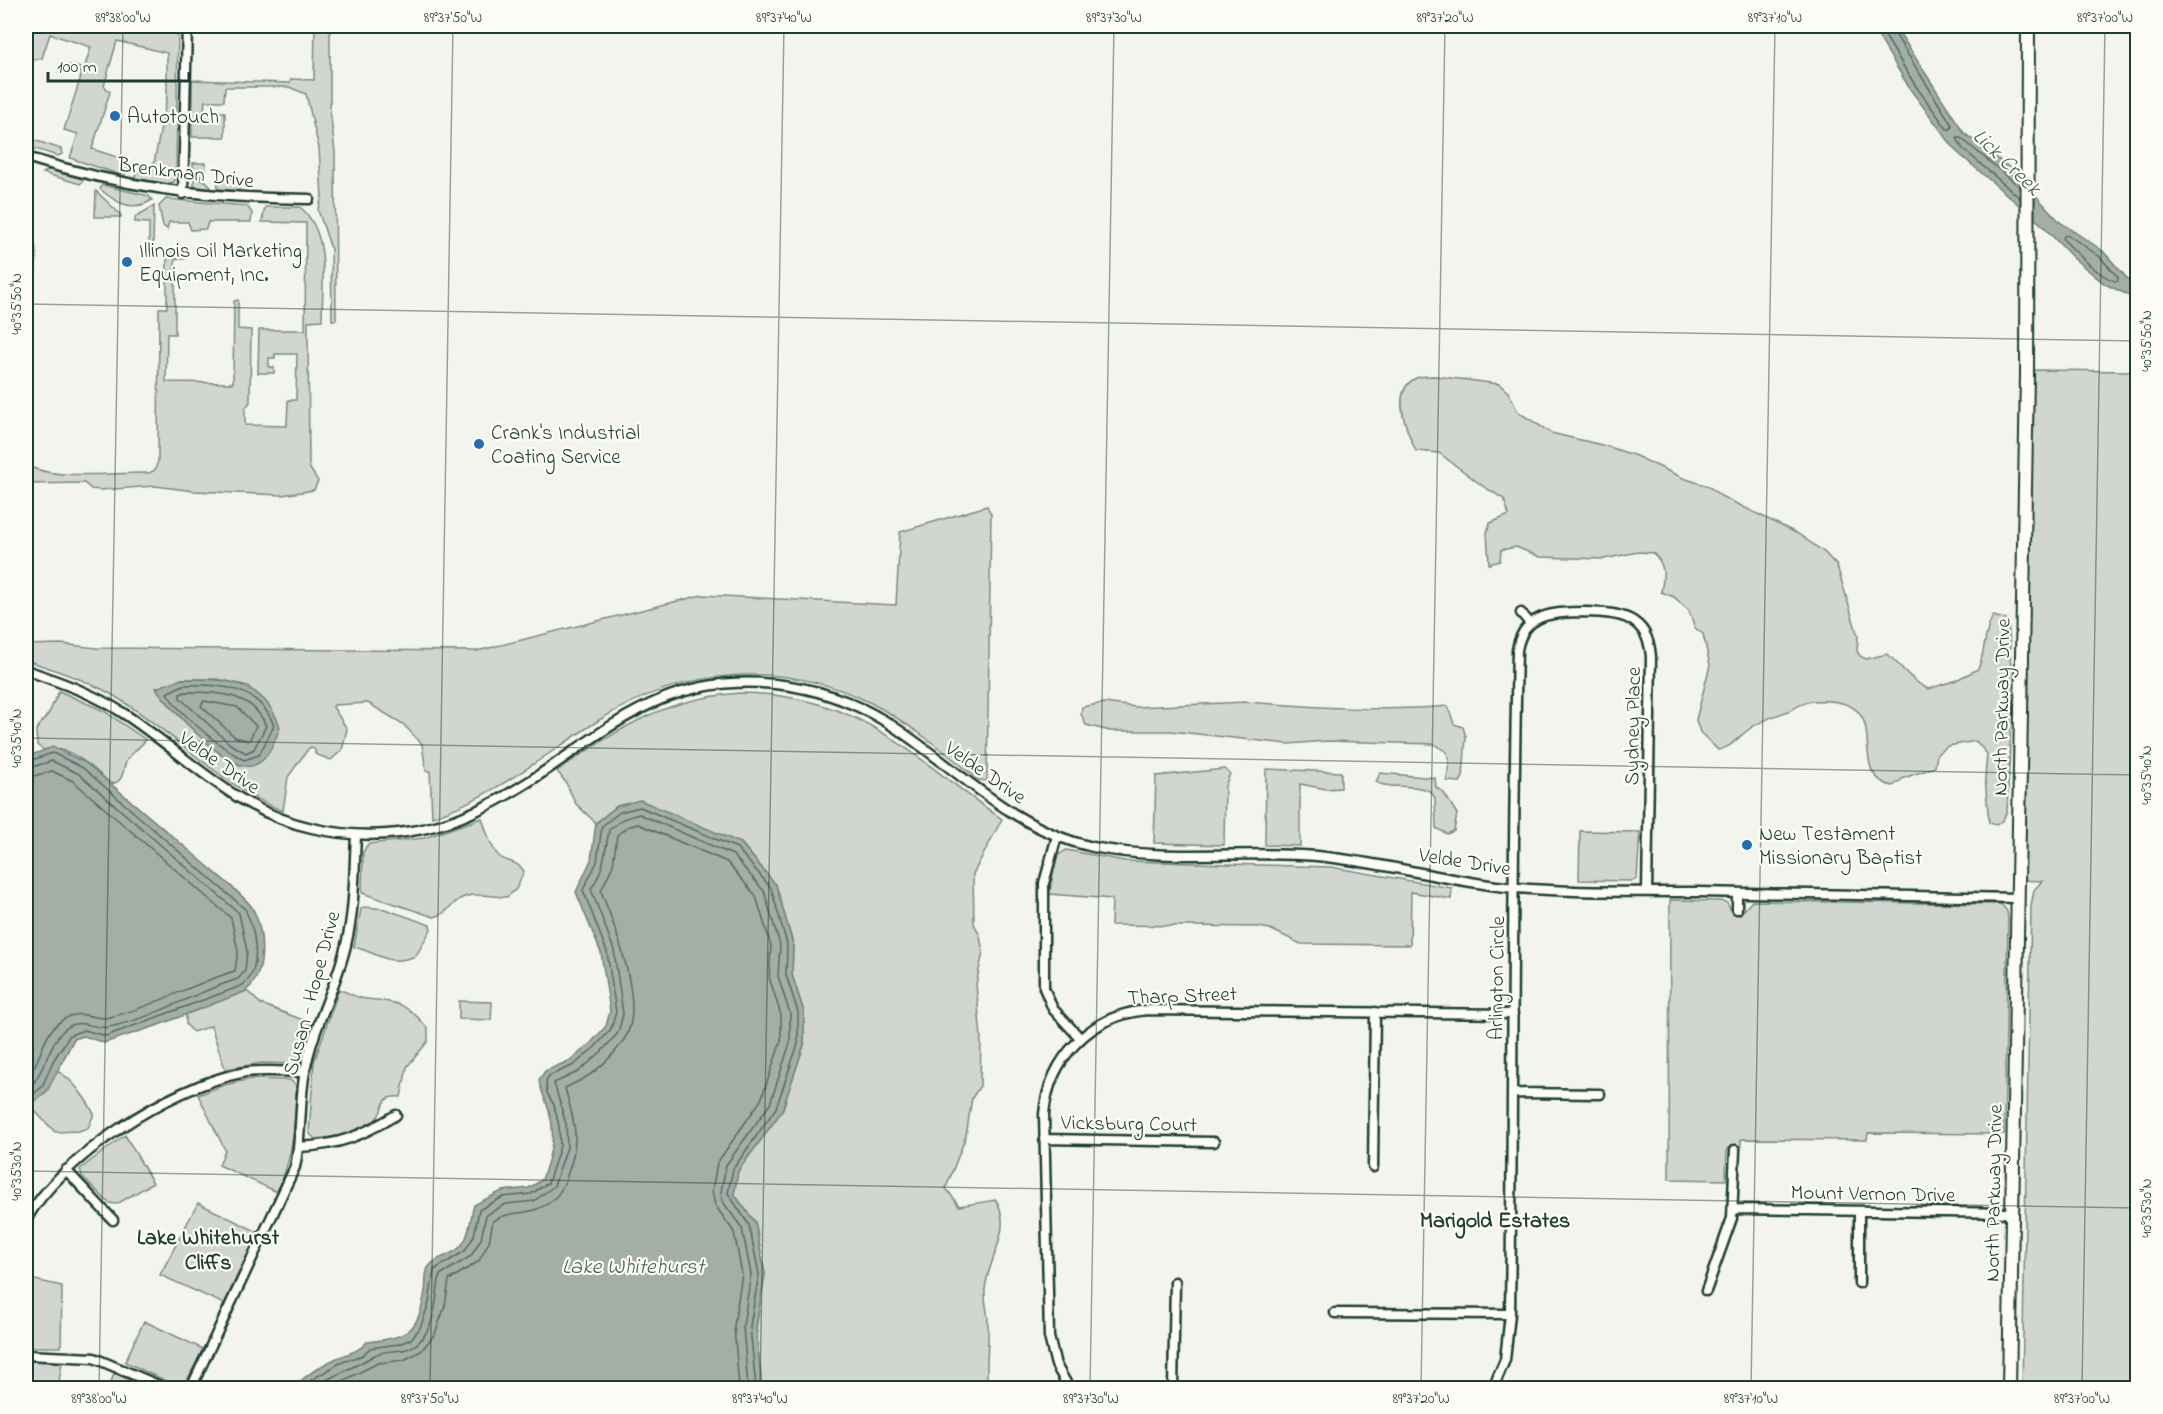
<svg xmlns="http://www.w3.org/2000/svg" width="2163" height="1414" font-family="'Indie Flower',sans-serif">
  <rect width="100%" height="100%" fill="#f4f4ef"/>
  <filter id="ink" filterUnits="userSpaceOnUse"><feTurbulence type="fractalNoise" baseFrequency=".0167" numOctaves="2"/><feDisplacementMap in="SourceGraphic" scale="12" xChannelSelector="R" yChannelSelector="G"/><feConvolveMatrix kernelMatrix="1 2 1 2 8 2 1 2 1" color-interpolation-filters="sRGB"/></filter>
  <g filter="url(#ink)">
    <path fill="#d1d6d1" stroke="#788a82" stroke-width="1.5" fill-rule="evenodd" d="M26 26H178L176 177 174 182 166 184 135 178 136 171 144 173 154 163 167 97V53L117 41 104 86 110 92 92 149 126 160 128 169 124 176 70 158 78 134 64 130 82 73 68 68 70 65 84 69 91 47 50 34 42 58 30 61 26 75Z
      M315 26H330V110L335 152 336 320H332L331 249 318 210 322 197 319 148 306 94 289 87H225L224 101H205L204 111 225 112V137H192V80L290 83 291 79 314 80Z
      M28 138 61 149 62 154 58 156 26 146Z
      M193 163H206L205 176H200V180L206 181 212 189 194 186Z
      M50 169 82 179 83 181 80 184 43 173Z
      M223 178H239V191L217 189 218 183Z
      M102 185 149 196 152 200C132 213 115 202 100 189Z
      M96 191 121 215V217H95Z
      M166 199 247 206 252 213 251 222H208L206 229 191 230 188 222H169L167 229 163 226 159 206Z
      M154 206 153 245H149V223L135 222V217Z
      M265 207H300C331 233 322 284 322 320L308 321 309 467 318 481 314 490 282 495 194 491 155 486 100 490 91 489 84 483 26 484V465C55 481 115 472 149 473L155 470 158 461 159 308H167V251L185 252V259H175V334H167L166 382 233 383 234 301 238 300V329L251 330 250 402 245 409V425L287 426 288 400H296L297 354H275V358H269V367H274V373H258L259 330H305L306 223 262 222Z
      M26 218C39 243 41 274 26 299Z
      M2027 370 2137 371V1388H2022L2031 906 2034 890 2042 881 2018 880Z
      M1435 376 1499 384 1508 392 1518 412 1551 433 1606 446 1636 456 1683 478 1708 486 1721 496 1798 534 1824 552 1837 566 1858 636 1857 651 1860 656 1866 659 1887 654C1902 666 1911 681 1928 689L1954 681 1978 669C1986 651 1983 634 1993 616L2008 620C2014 683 2010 747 2007 811L2003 820 1996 825 1989 823 1985 778 1987 754 1976 741 1948 746 1937 754 1935 767 1904 778 1893 786C1839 774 1904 695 1813 701 1803 702 1798 707 1788 711 1773 717 1761 720 1748 730 1736 739 1732 747 1718 750L1700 732 1696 720 1710 665 1703 634 1695 628 1689 611 1674 597 1661 592C1664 576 1666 565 1653 553L1638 552 1604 559 1540 557 1516 547 1501 550 1500 561 1489 564 1487 532 1490 523 1509 515 1504 499 1484 487 1439 453 1416 451C1407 432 1389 391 1416 378 1420 376 1429 376 1435 376Z
      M987 506 991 514 987 781 979 780C945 752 909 723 871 703 783 659 683 668 601 719 545 754 496 796 432 817L430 771H426L422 744 403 724 368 703 334 705 333 707 347 729 342 750 331 760 315 754V750L311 747 308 749 288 777 283 811C219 785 176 734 119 699 91 681 57 671 26 660V645L61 644 97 648 477 651 702 595 896 605 900 532ZM181 679H217L249 686 242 766 222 756 177 714Z
      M59 691 104 711 146 740C141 746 129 755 126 762 122 772 124 782 111 784 95 770 68 742 44 750L37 745 36 730 49 713Z
      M740 693C864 695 907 754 1002 819L973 874 974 923 980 936 983 952 976 984 981 1037 980 1086 972 1098 966 1136 946 1188 959 1206 996 1200C1014 1230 987 1260 985 1290 984 1300 988 1312 988 1323 989 1345 985 1366 988 1388H762L756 1327 765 1274 755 1222 734 1194 738 1171 782 1111 804 1045V1012L792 975 793 944 776 885 741 843 617 806 596 823 576 804 566 783 557 771C621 728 661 699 740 693Z
      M1246 702C1313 707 1380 712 1448 706L1454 724 1463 727 1466 737 1463 777 1460 782 1447 781 1449 762 1447 752 1434 744 1327 741 1288 744 1170 731H1110L1086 725 1081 714 1082 707 1104 703 1136 707Z
      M1225 769 1230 774 1225 786 1224 845 1154 843 1156 776Z
      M1266 769 1341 772V788L1326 789 1300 784V846L1265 845Z
      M1380 773 1435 778 1436 787 1444 793 1457 814 1454 831 1447 834 1436 828 1435 798 1431 792C1413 782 1388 790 1376 782Z
      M482 818C486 829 491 850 500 857 509 863 517 861 524 871L516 889 507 897C494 897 474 892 462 898 451 903 447 915 434 917L362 893 363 852 368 844 424 838Z
      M1580 831 1640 832 1637 879 1632 881 1579 880Z
      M1066 850 1125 861 1331 867 1452 888 1451 899 1411 892 1410 945 1301 944 1270 929 1259 927 1111 925 1112 899 1049 894 1057 856Z
      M1670 900 1721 901 1727 903 1730 909 1744 910 1752 901 2001 904 2007 911 2008 918 2004 1134 1868 1133 1867 1140 1741 1139V1149H1727L1726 1180 1669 1179Z
      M364 907 385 909 430 925 431 929 416 956C386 967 382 954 354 947L361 909Z
      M339 989C347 992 358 999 366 999 396 1001 409 1004 428 1029V1041L407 1067 401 1097C378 1094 386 1111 375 1120 359 1133 334 1138 315 1139L309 1133 314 1062Z
      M247 991 261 1004 311 1023 296 1064 262 1063 225 1069 211 1026 193 1032 186 1024V1014L229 996Z
      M459 1001 492 1002 491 1020 459 1019Z
      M56 1071C70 1075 87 1100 94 1114L88 1128 79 1131 55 1132 29 1105 47 1091Z
      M251 1079 290 1080 296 1085C296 1123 293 1158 277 1192L219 1165 225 1150 198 1095 224 1085Z
      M125 1135 153 1183 117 1204 109 1203 82 1176 80 1169Z
      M198 1203 258 1232 224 1304 160 1275Z
      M26 1278 62 1286 61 1347H26Z
      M144 1321 203 1349 184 1386 175 1385 125 1362Z
      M26 1361 62 1362 58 1388H26Z
      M114 1373 147 1388H109Z"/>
    <path fill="#a3aea7" stroke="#6e8179" stroke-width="1.5" d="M1872 26H1895L1964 133 2010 168 2060 222 2103 251 2132 284 2137 299 2105 284 2072 257 2040 223 1957 152 1910 89Z
      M182 679C226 679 263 679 280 727 275 741 268 763 251 766 227 771 169 707 156 688Z
      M53 747 86 763 231 886C237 892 246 899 251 906 265 928 268 976 244 992L156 1026 104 1043 84 1036 74 1039 47 1091 26 1108V757Z
      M640 800 741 843 776 885 793 944 792 975 804 1012V1045L782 1111 738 1171 734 1194 755 1222 765 1274 756 1327 762 1388H293C305 1376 321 1365 337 1358 349 1353 358 1352 367 1342 407 1337 418 1334 425 1291 427 1283 424 1276 428 1268 435 1257 450 1256 459 1248 470 1239 470 1218 474 1205L502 1191 529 1188 542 1180C550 1155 557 1138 549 1111 546 1100 541 1092 539 1080L545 1071 571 1060 591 1043 606 1026 610 1011 601 953 576 892 591 860 596 823 617 806Z"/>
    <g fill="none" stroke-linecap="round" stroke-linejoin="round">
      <path stroke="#546a62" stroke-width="1.5" d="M1879 26 1915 85 1947 129H1951L1952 125 1890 26
        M2020 198 1962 148 1957 138H1961L2020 187
        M2068 235 2099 256 2118 277V281C2104 282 2074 250 2063 239L2064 236Z
        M183 685C219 684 260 686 274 726L259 755 244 760C223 749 179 714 167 693Z
        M185 692C215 692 253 692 266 726L254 749 246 753 230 744 180 698V694Z
        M204 701 237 707 256 726 249 741 235 737 201 706Z
        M26 762 53 753 83 768 245 909C255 929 264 972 241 986L106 1036 84 1030 70 1035 53 1061 42 1087 26 1100
        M26 769 52 761 79 774 239 913 247 951 245 971 238 979C194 992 154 1019 108 1027 93 1030 80 1016 65 1029 47 1045 45 1075 26 1091
        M26 778 52 771 73 781 231 918 238 951 235 971C192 984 153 1007 110 1017 93 1022 83 1006 61 1021 42 1033 41 1064 26 1079
        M301 1388 308 1382 340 1363 363 1355 370 1348 399 1344 411 1339 420 1328 429 1303 434 1270 465 1251 474 1236 479 1210 503 1197 531 1194 548 1183 560 1146 559 1126 554 1105 547 1093 546 1081 549 1076 574 1065 595 1047 611 1029 616 1012 607 952 583 890 597 862 602 826 620 812 640 807 737 848 771 888 787 944 786 975 798 1012V1044L776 1108 733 1169 728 1193 749 1225 759 1274 750 1326 756 1388
        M312 1388C332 1376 353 1368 373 1356 390 1345 409 1360 426 1333 437 1315 436 1293 440 1275L471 1256 481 1239 486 1215 506 1204 534 1201 554 1186 567 1147 566 1124 554 1083 578 1072 601 1052 618 1033 623 1014 614 950 591 889C604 870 605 852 609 830L623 819 639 814 733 855 764 891 780 945 778 976 790 1014V1043L770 1104 726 1165 721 1192 723 1202 742 1228 751 1274 743 1326 748 1388
        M329 1388 378 1363 404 1360 421 1351 435 1334 445 1306 449 1280 479 1261 489 1242 493 1221C509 1211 521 1215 537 1209 556 1202 562 1191 568 1173 581 1138 574 1122 565 1088 570 1085 576 1083 581 1080 597 1072 616 1053 625 1038 646 1006 614 924 601 891L613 865 617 835 627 827 638 824 727 862 756 896 771 946 769 977 781 1015V1041L761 1100 717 1163 712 1191 715 1205 734 1232 742 1274 734 1326 739 1388"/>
      <g stroke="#1f3d34" stroke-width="13">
        <path id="street" d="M26 157C125 188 204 198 309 199
          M183 194 187 26
          M1521 613 1530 623
          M26 670C59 682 93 693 123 713 186 754 234 811 312 828 368 841 426 835 478 810 585 760 639 670 775 684 814 688 852 701 885 721 955 765 1010 829 1093 847 1166 862 1243 850 1317 856 1381 862 1443 880 1506 887 1569 893 1634 891 1698 892 1805 894 1911 896 2018 898
          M1057 836 1044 883V988L1053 1009 1080 1038
          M1737 893V909
          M1513 1093 1600 1094
          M1044 1139 1214 1142
          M299 1147C340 1145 361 1136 396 1115
          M1373 1167 1375 1012
          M66 1170 113 1220
          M1734 1209 2013 1213
          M26 1220C61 1157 170 1087 241 1073 261 1069 284 1072 305 1072
          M1859 1283V1211
          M1706 1291 1732 1218 1735 1150
          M1335 1313 1510 1314
          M26 1355 94 1358 165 1388
          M191 1388 295 1167C302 1135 299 1103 305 1071 313 1027 336 988 346 945 355 909 354 871 356 835
          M1069 1388 1056 1365 1049 1337 1044 1114C1049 1058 1091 1015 1147 1010L1513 1014
          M1173 1388 1175 1282
          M1493 1388 1505 1360 1510 1314C1513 1093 1512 871 1517 650 1523 613 1554 612 1585 612 1619 613 1648 615 1651 657L1647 891"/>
      </g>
      <g stroke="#1f3d34" stroke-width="16">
        <path id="secondary" d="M2009 1388 2027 376 2028 26"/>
      </g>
      <use href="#street" stroke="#fdfcf7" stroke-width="8"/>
      <use href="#secondary" stroke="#fdfcf7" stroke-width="12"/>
    </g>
  </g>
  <path fill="none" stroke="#1f3d34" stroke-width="1.5" stroke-opacity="0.45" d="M26 304 2138 341M26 738 2138 775M26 1171 2138 1208M99 1388 123 26M430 1388 453 26M760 1388 784 26M1090 1388 1114 26M1421 1388 1445 26M1751 1388 1775 26M2082 1388 2105 26"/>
  <g fill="#1f6fb2" stroke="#fdfcf7" stroke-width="2">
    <circle cx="115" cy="116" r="6"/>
    <circle cx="127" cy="262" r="6"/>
    <circle cx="479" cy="444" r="6"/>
    <circle cx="1747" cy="845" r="6"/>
  </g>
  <g text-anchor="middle" stroke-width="4.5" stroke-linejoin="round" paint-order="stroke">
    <g font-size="21" fill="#1f3d34" stroke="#fdfcf7" text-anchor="start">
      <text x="127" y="123">Autotouch</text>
      <text x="139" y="257">Illinois Oil Marketing<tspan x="139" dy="24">Equipment, Inc.</tspan></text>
      <text x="491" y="439">Crank's Industrial<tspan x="491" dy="24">Coating Service</tspan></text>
      <text x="1759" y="840">New Testament<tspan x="1759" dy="24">Missionary Baptist</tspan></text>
    </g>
    <g font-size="21" fill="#1f3d34" stroke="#fdfcf7">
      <text transform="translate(186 172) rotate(7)" y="7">Brenkman Drive</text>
      <text transform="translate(2001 707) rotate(-89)" y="7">North Parkway Drive</text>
      <text transform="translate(1632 726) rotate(-89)" y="7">Sydney Place</text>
      <text transform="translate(220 762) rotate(35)" y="7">Velde Drive</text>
      <text transform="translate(986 772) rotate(35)" y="7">Velde Drive</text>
      <text transform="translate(1465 861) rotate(9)" y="7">Velde Drive</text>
      <text transform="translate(1496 978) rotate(-89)" y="7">Arlington Circle</text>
      <text transform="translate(311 993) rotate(-75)" y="7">Susan - Hope Drive</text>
      <text transform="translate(1182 995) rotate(-2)" y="7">Tharp Street</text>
      <text transform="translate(1129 1123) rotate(1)" y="7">Vicksburg Court</text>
      <text transform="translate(1873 1193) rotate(1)" y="7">Mount Vernon Drive</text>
      <text transform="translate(1993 1193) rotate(-89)" y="7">North Parkway Drive</text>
    </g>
    <g font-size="22" font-style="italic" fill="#475f56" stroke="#fdfcf7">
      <text transform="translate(2008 161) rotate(44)" y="8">Lick Creek</text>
      <text x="633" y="1273">Lake Whitehurst</text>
    </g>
    <g font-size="22" font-weight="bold" fill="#1f3d34" stroke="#fdfcf7">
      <text x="1495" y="1227">Marigold Estates</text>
      <text x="208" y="1244">Lake Whitehurst<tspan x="208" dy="25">Cliffs</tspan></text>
    </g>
  </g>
  <rect width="2163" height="1414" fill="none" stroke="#fdfcf7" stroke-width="66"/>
  <path d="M48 72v9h141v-9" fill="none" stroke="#1f3d34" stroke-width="3"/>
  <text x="57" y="72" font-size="18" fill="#1f3d34" stroke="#fdfcf7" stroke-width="4.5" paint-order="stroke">100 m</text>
  <rect x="33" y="33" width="2097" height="1348" fill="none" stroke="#1f3d34" stroke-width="2"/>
  <g font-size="15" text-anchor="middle" fill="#1f3d34">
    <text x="123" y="22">89°38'00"W</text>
    <text x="453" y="22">89°37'50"W</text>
    <text x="784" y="22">89°37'40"W</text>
    <text x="1114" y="22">89°37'30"W</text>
    <text x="1445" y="22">89°37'20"W</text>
    <text x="1775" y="22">89°37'10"W</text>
    <text x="2105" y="22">89°37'00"W</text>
    <text transform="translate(16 304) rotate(-90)" y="5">40°35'50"N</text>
    <text transform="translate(2146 341) rotate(-90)" y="5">40°35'50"N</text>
    <text transform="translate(16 738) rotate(-90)" y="5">40°35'40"N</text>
    <text transform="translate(2146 775) rotate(-90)" y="5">40°35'40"N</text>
    <text transform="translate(16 1171) rotate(-90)" y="5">40°35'30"N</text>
    <text transform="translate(2146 1208) rotate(-90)" y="5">40°35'30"N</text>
    <text x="99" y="1403">89°38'00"W</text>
    <text x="430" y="1403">89°37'50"W</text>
    <text x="760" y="1403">89°37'40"W</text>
    <text x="1091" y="1403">89°37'30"W</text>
    <text x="1421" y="1403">89°37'20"W</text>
    <text x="1751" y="1403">89°37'10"W</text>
    <text x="2082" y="1403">89°37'00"W</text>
  </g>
</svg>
